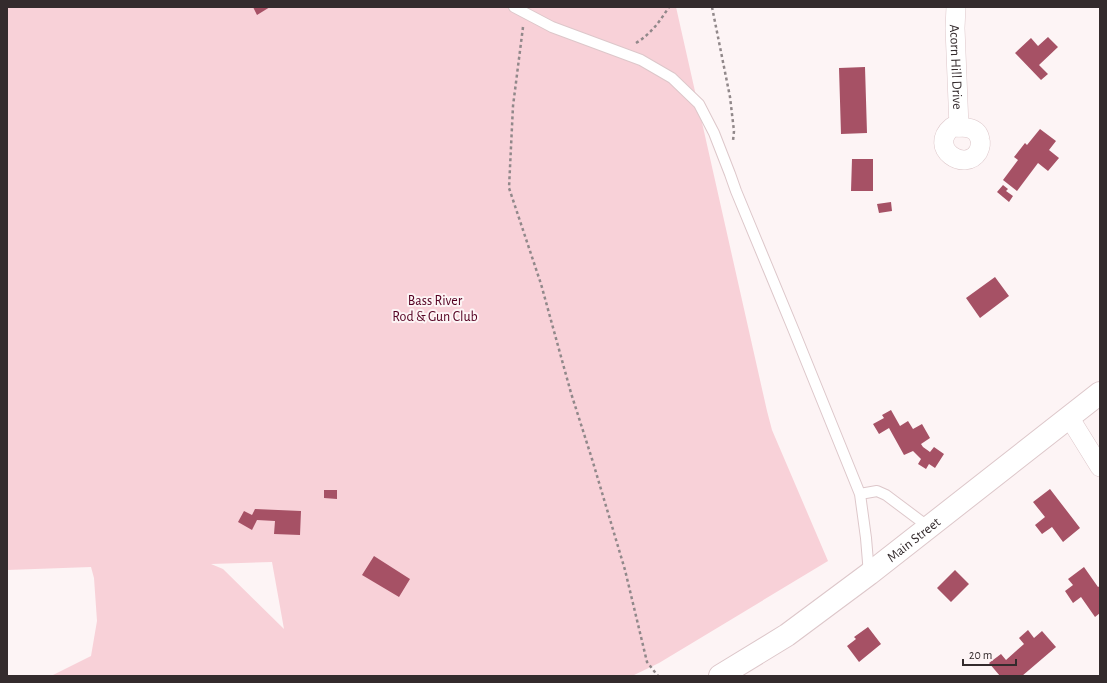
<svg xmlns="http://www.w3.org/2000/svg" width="1107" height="683" font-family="'Alegreya Sans',sans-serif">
  <rect width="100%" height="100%" fill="#fdf4f5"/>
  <path fill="#f8d1d8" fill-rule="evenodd" d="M7 7H676L767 411 772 430 828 561 659 663 632 676H51L91 656 97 621 94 578 91 567 7 570ZM272 562 284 629 223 569 211 564Z"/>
  <path fill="#a65165" d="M253 7H270L257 15Z
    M1048 37 1058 47 1039 65 1048 74 1041 80 1015 53 1031 38 1038 46Z
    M865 67 867 133 841 134 839 68Z
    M1040 129 1056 141 1049 150 1059 158 1048 171 1038 163 1017 191 1003 180 1018 160 1014 157 1025 143 1027 145Z
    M852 159H873V191H851Z
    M1003 185 1008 189 1006 191 1013 196 1009 202 997 192Z
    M891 202 892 211 879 213 877 204Z
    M995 277 1009 296 980 318 966 298Z
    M891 410 900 426 908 421 913 429 922 424 930 438 921 444 923 447 930 452 934 447 944 454 935 468 929 464 926 469 918 464 921 459 913 451 904 455 889 428 879 434 873 424 884 418 882 415Z
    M1050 489 1080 528 1063 542 1052 527 1042 534 1035 525 1045 517 1033 502Z
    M324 490H337V499L324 498Z
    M255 509 301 511 300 535 274 534 275 521 257 520 252 530 238 522 244 511 252 515Z
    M374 556 410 579 399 597 362 575Z
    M1084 567 1098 587 1100 586V613L1095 617 1081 597 1073 603 1065 591 1073 585 1068 579Z
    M955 570 969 584 951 602 937 588Z
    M868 627 881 644 859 662 847 646 856 639 854 637Z
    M1028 630 1034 638 1042 631 1056 647 1022 676H1000L989 663 1001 654 1006 660 1024 644 1019 638Z"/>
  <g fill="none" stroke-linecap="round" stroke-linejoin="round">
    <g stroke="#ddc7ca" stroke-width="12">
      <path id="lane" d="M514 7 552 27 641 60 672 78 699 104 714 133 730 174 736 191 794 331 860 494 866 538 869 574
        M860 494 877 491 886 495 930 528"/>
    </g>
    <g stroke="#ddc7ca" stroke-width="20">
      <g id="street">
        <path id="s1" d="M956 7 955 28 959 127"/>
        <path d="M952 127C963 127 978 126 980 140 981 143 980 148 978 152 965 173 927 148 952 127Z"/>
        <path d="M1069 417 1100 467"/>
      </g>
    </g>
    <g stroke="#ddc7ca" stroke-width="24">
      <g id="secondary">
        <path id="s2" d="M720 676 787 635 869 574 1100 393"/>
      </g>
    </g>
    <path stroke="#91888a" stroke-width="2.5" stroke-dasharray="3 3" stroke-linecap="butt" d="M712 7 730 97 734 131 733 141
      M523 27 513 106 509 188 541 284 571 393 592 459 625 570 647 662 658 676
      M636 43C651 34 660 21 669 7"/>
    <use href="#lane" stroke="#fff" stroke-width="10"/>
    <use href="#street" stroke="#fff" stroke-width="19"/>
    <use href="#secondary" stroke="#fff" stroke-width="22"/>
  </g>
  <g text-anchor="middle" stroke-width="4" stroke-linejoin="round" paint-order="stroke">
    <g font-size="14" fill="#342b2d" stroke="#fdf4f5">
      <text dy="5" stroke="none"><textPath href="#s1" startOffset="60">Acorn Hill Drive</textPath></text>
      <text dy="5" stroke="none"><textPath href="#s2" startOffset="237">Main Street</textPath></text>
    </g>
    <g font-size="14" fill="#540021" stroke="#fdf4f5">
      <text x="435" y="305">Bass River<tspan x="435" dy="16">Rod &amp; Gun Club</tspan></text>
    </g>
  </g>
  <rect width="1107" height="683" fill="none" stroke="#342b2d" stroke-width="16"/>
  <path d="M963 659v6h53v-6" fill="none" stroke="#342b2d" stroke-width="2"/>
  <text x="969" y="659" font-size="12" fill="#342b2d" stroke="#fdf4f5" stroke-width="3" paint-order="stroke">20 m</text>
</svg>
